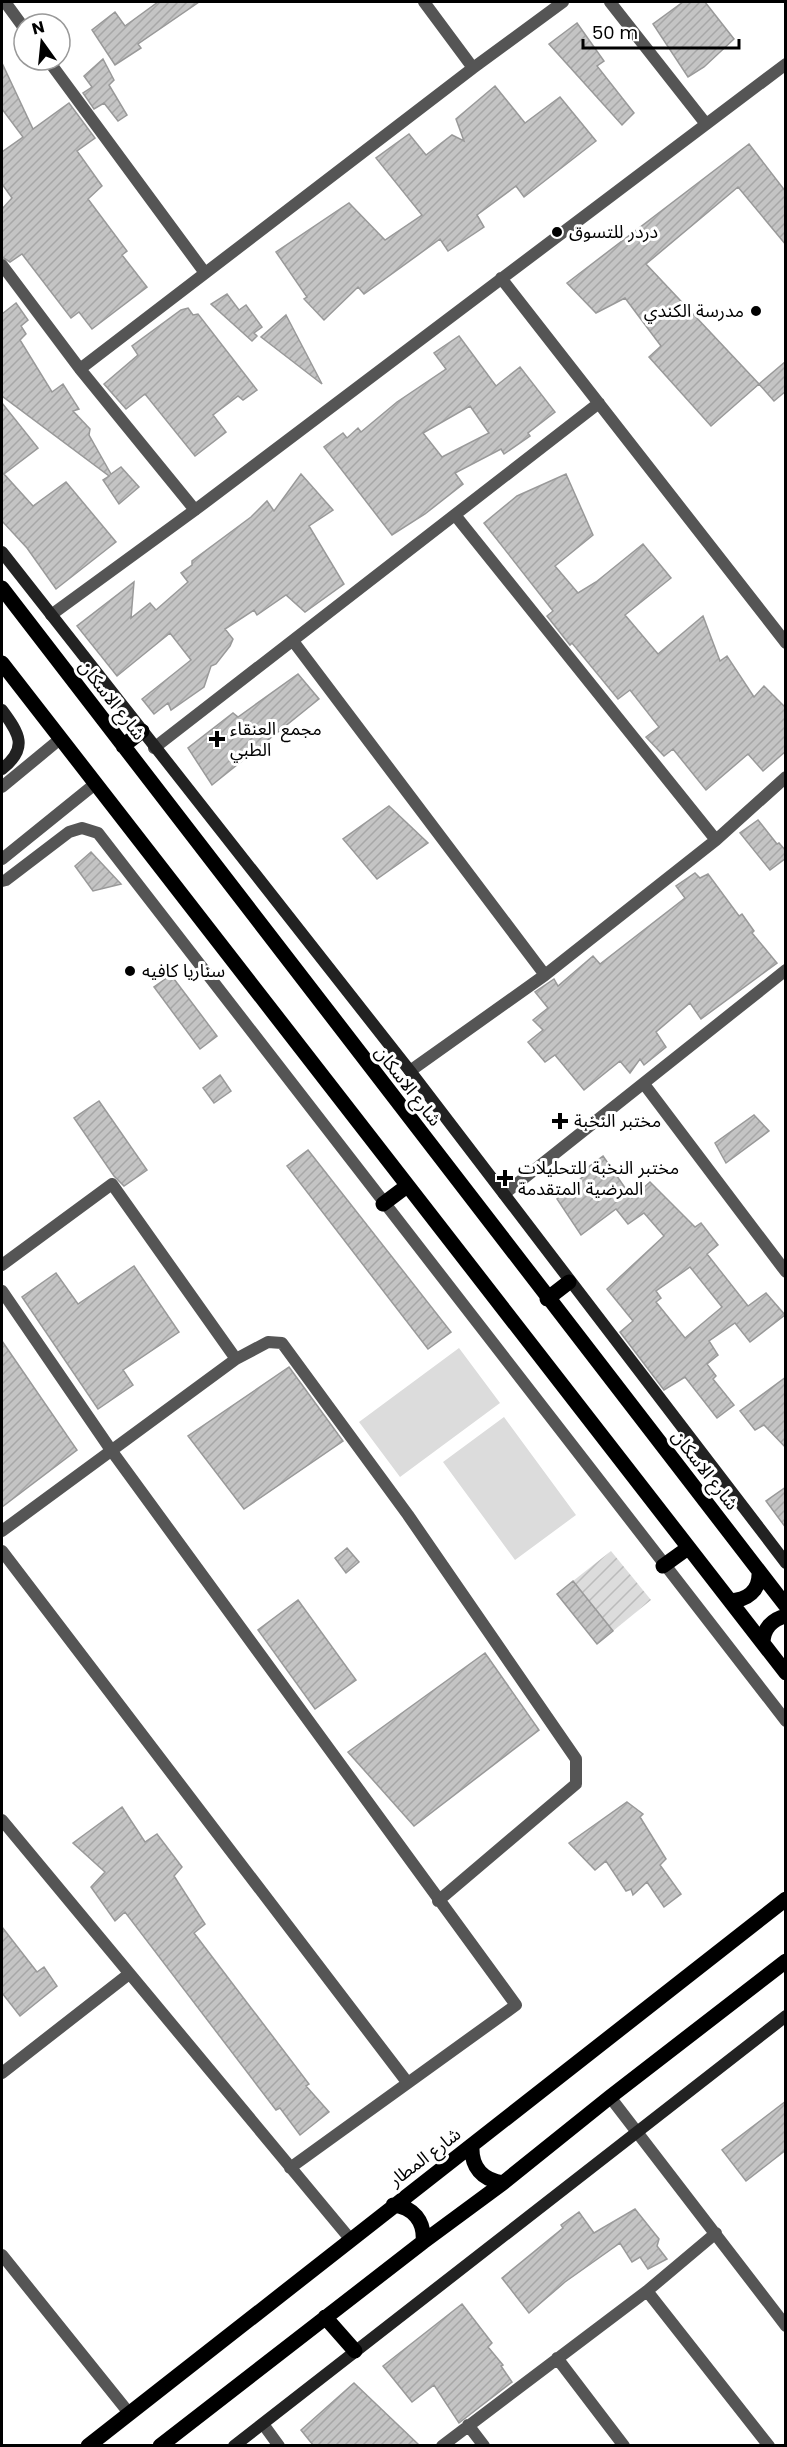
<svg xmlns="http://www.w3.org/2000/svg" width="787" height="2447" font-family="Poppins,'Noto Sans Arabic',sans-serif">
  <defs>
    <pattern id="garden-furrows" width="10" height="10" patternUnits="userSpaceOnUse" patternTransform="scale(1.5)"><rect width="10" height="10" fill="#dcdcdc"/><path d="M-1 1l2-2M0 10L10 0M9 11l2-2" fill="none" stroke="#bbb"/></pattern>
    <pattern id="building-hatch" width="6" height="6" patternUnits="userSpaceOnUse" patternTransform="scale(1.5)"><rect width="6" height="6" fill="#c4c4c4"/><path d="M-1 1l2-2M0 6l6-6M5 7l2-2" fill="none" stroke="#a7a7a7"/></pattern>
  </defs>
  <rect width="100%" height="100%" fill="#fff"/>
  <path fill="#dcdcdc" d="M459 1348 500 1403 400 1477 359 1422Z
    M504 1417 576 1515 515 1560 443 1462Z"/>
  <path fill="url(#garden-furrows)" d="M611 1551 651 1600 613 1631 573 1581Z"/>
  <path fill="url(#building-hatch)" stroke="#999" stroke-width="1.5" fill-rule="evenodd" d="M158 2H199L138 44 141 48 115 65 92 30 115 12 125 26Z
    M683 2H705L734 39 704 67 688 77 653 24Z
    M577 23 604 61 597 66 634 113 622 125 549 44Z
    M103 59 114 80 109 85 127 115 118 121 104 103 94 109 83 93 92 87 84 76Z
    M2 63 33 129 69 103 95 138 77 151 102 186 88 199 127 251 122 255 147 287 92 329 79 312 71 318 22 254 10 262 2 257V209L12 198 2 184V152L23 137 2 109Z
    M495 86 525 123 560 97 596 141 524 197 516 186 477 215 484 227 448 251 440 239 364 294 358 287 324 320 304 299 307 297 276 252 349 203 385 240 422 215 376 158 409 134 426 155 452 135 464 141 456 119Z
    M749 144 786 192V245L738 187 646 264 759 384 711 426 649 357 661 346 625 298 596 313 567 283Z
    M227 294 239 310 246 305 262 327 254 333 257 336 252 341 211 304Z
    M16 303 28 320 21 326 26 334 20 340 52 392 63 384 79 409 73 411 90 429 89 435 111 474 121 467 139 487 119 504 103 480 109 476 2 396V314Z
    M188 308 193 315 198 314 257 390 243 400 238 396 213 415 226 432 195 456 145 394 126 409 104 384 138 355 132 346 181 310Z
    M286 315 322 384 261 337Z
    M459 336 496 386 520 367 555 412 528 433 530 436 504 454 501 449 455 473 463 484 425 514 392 535 324 447 343 433 347 438 358 428 361 432 397 402 446 369 434 353ZM470 406 489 433 442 457 423 433Z
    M786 361V391L774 401 759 384Z
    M2 403 38 448 4 474 33 506 66 482 116 542 56 589 27 548 2 521Z
    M301 474 333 510 309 526 344 584 305 612 286 595 257 615 254 610 225 629 233 639 230 646 216 664 211 666 204 687 171 710 168 703 154 714 142 699 191 660 170 633 117 676 77 626 134 582 131 618 150 603 156 610 188 582 181 573 192 565V561L251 517 267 501 274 511Z
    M566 474 593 535 555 566 578 593 596 582 643 544 671 578 625 615 658 654 703 616 720 661 727 656 754 697 764 686 786 708V751L763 771 748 754 706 790 673 749 664 756 646 737 659 727 630 690 618 699 572 643 570 645 547 616 553 611 484 523 517 496Z
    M298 674 319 699 212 785 188 748 233 713 238 717Z
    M389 806 428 843 377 879 343 839Z
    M758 820 777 844 779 843 786 851V858L770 870 740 833Z
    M91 852 121 884 93 891 75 866Z
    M695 873 700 878 708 874 739 916 742 914 754 931 752 933 777 963 701 1019 690 1003 656 1032 666 1047 644 1065 640 1059 630 1073 620 1061 584 1090 555 1055 545 1062 528 1042 543 1030 533 1020 548 1008 535 992 554 979 558 986 593 956 600 964 685 898 676 886Z
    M171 975 217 1036 200 1049 154 987Z
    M220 1075 231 1091 214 1103 203 1088Z
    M99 1101 147 1170 124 1186 114 1176 74 1118Z
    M754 1115 769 1131 726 1163 715 1143Z
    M308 1150 451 1332 428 1349 287 1166Z
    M603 1156 632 1198 650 1182 695 1227 701 1223 718 1245 707 1254 748 1306 766 1293 785 1315 750 1342 735 1323 709 1341 718 1355 707 1364 716 1376 713 1379 734 1405 717 1418 685 1377 664 1390 620 1332 633 1321 607 1289 664 1236 644 1213 628 1224 616 1209 581 1235 557 1199 586 1174 583 1171ZM690 1267 722 1307 685 1338 656 1302 661 1298 656 1291Z
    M134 1266 179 1332 123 1370 133 1385 98 1409 22 1297 56 1273 78 1304Z
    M2 1341 77 1450 2 1507Z
    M289 1367 343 1441 244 1509 188 1436Z
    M786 1377V1448L764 1425 755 1430 740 1411Z
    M786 1487V1528L766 1501Z
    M347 1548 359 1562 346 1573 335 1558Z
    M573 1581 613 1631 597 1644 557 1594Z
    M298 1600 356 1680 315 1709 258 1630Z
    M485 1653 539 1730 414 1826 348 1752Z
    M627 1802 643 1814 640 1817 666 1859 660 1865 681 1894 664 1907 647 1882 633 1895 631 1889 626 1891 606 1861 595 1870 569 1843Z
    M122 1807 145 1842 157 1834 182 1867 174 1876 205 1924 194 1933 309 2084 306 2086 329 2112 300 2135 280 2108 276 2110 125 1912 115 1921 91 1887 105 1872 73 1843Z
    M2 1927 37 1972 44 1967 57 1986 20 2016 2 1993Z
    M786 2101V2150L746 2181 722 2150Z
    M635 2209 659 2239 657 2246 667 2259 648 2269 640 2257 632 2262 620 2243 565 2282 529 2313 502 2278 563 2228 561 2225 579 2212 594 2233Z
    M462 2304 492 2343 488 2347 503 2365 501 2366 512 2382 459 2423 434 2385 412 2402 383 2366Z
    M354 2383 419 2445H313L301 2430Z"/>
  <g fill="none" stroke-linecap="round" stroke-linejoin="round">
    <path stroke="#555" stroke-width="12" d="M5 2 24 28
      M610 2 706 124
      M48 60 205 273
      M473 68 563 2
      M2 265 80 369 195 510
      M501 278 786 643
      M80 369 473 68 424 2
      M455 515 716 840
      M51 615 195 510 786 64
      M293 641 545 975
      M154 748 599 403
      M2 787 60 739
      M2 859 95 784
      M2 881 6 880 69 832 82 828 98 833 786 1721
      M410 1071 545 975 716 840 786 777
      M644 1084 786 1272
      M504 1194 786 970
      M2 1265 112 1184 236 1359
      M2 1291 111 1450 516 2005 290 2168
      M2 1531 236 1359 268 1342 282 1343 408 1515 576 1759V1784L438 1901
      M2 1551 407 2082
      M2 1820 351 2240
      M2 2073 129 1974
      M610 2097 786 2326
      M2 2255 129 2413
      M647 2291 769 2446
      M557 2358 624 2446
      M263 2424 279 2446
      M468 2425 484 2446
      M442 2446 647 2291 716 2233"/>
    <path stroke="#222" stroke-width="12" d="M2 552 410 1071 786 1563
      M2 710C19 733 29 748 2 769
      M234 2446 786 2016"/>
    <path stroke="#000" stroke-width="15" d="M2 588 786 1606
      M2 663 786 1673
      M123 746 142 731
      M383 1204 407 1186
      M547 1299 569 1282
      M663 1566 688 1548
      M730 1601C747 1600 760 1591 759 1572
      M763 1643C763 1629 772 1619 786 1616
      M472 2146C471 2167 482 2180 503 2183
      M393 2205C413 2207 425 2221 423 2242
      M325 2317 355 2351
      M88 2446 786 1899
      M160 2446 423 2242 503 2183 610 2097 786 1961"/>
  </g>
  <g fill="#000" stroke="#fff" stroke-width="2">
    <circle cx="557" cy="232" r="6"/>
    <circle cx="756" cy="311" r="6"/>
    <path d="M214 730h6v6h6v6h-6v6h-6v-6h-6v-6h6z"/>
    <circle cx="130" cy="971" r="6"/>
    <path d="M557 1112h6v6h6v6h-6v6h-6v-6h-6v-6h6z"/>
    <path d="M502 1169h6v6h6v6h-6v6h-6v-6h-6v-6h6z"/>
  </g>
  <g text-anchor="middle" stroke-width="6" stroke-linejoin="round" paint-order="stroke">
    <g font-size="18" fill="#000" stroke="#fff" text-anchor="start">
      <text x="569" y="238">دردر للتسوق</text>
      <text x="744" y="317" text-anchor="end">مدرسة الكندي</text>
      <text x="230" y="735">مجمع العنقاء<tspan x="230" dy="21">الطبي</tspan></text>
      <text x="142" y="977">سناريا كافيه</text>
      <text x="574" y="1127">مختبر النخبة</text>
      <text x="518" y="1174">مختبر النخبة للتحليلات<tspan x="518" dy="21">المرضية المتقدمة</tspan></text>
    </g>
    <g font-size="18" fill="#000" stroke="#fff">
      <text transform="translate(112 700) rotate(52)" y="6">شارع الاسكان</text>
      <text transform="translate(408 1086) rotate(52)" y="6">شارع الاسكان</text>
      <text transform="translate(705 1470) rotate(52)" y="6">شارع الاسكان</text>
      <text transform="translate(425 2157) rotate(-37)" y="6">شارع المطار</text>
    </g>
  </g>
  <rect width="787" height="2447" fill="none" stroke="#000000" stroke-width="6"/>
  <g transform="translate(42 42) rotate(345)"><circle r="28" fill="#ffffff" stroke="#999999" stroke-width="1.5"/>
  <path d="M0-4.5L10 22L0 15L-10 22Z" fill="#000000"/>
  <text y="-9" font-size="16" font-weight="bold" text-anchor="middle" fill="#000000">N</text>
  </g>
  <path d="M583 39v9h156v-9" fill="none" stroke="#000000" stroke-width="3"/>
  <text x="592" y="39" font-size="18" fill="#000000" stroke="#ffffff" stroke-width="4.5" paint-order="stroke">50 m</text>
</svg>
